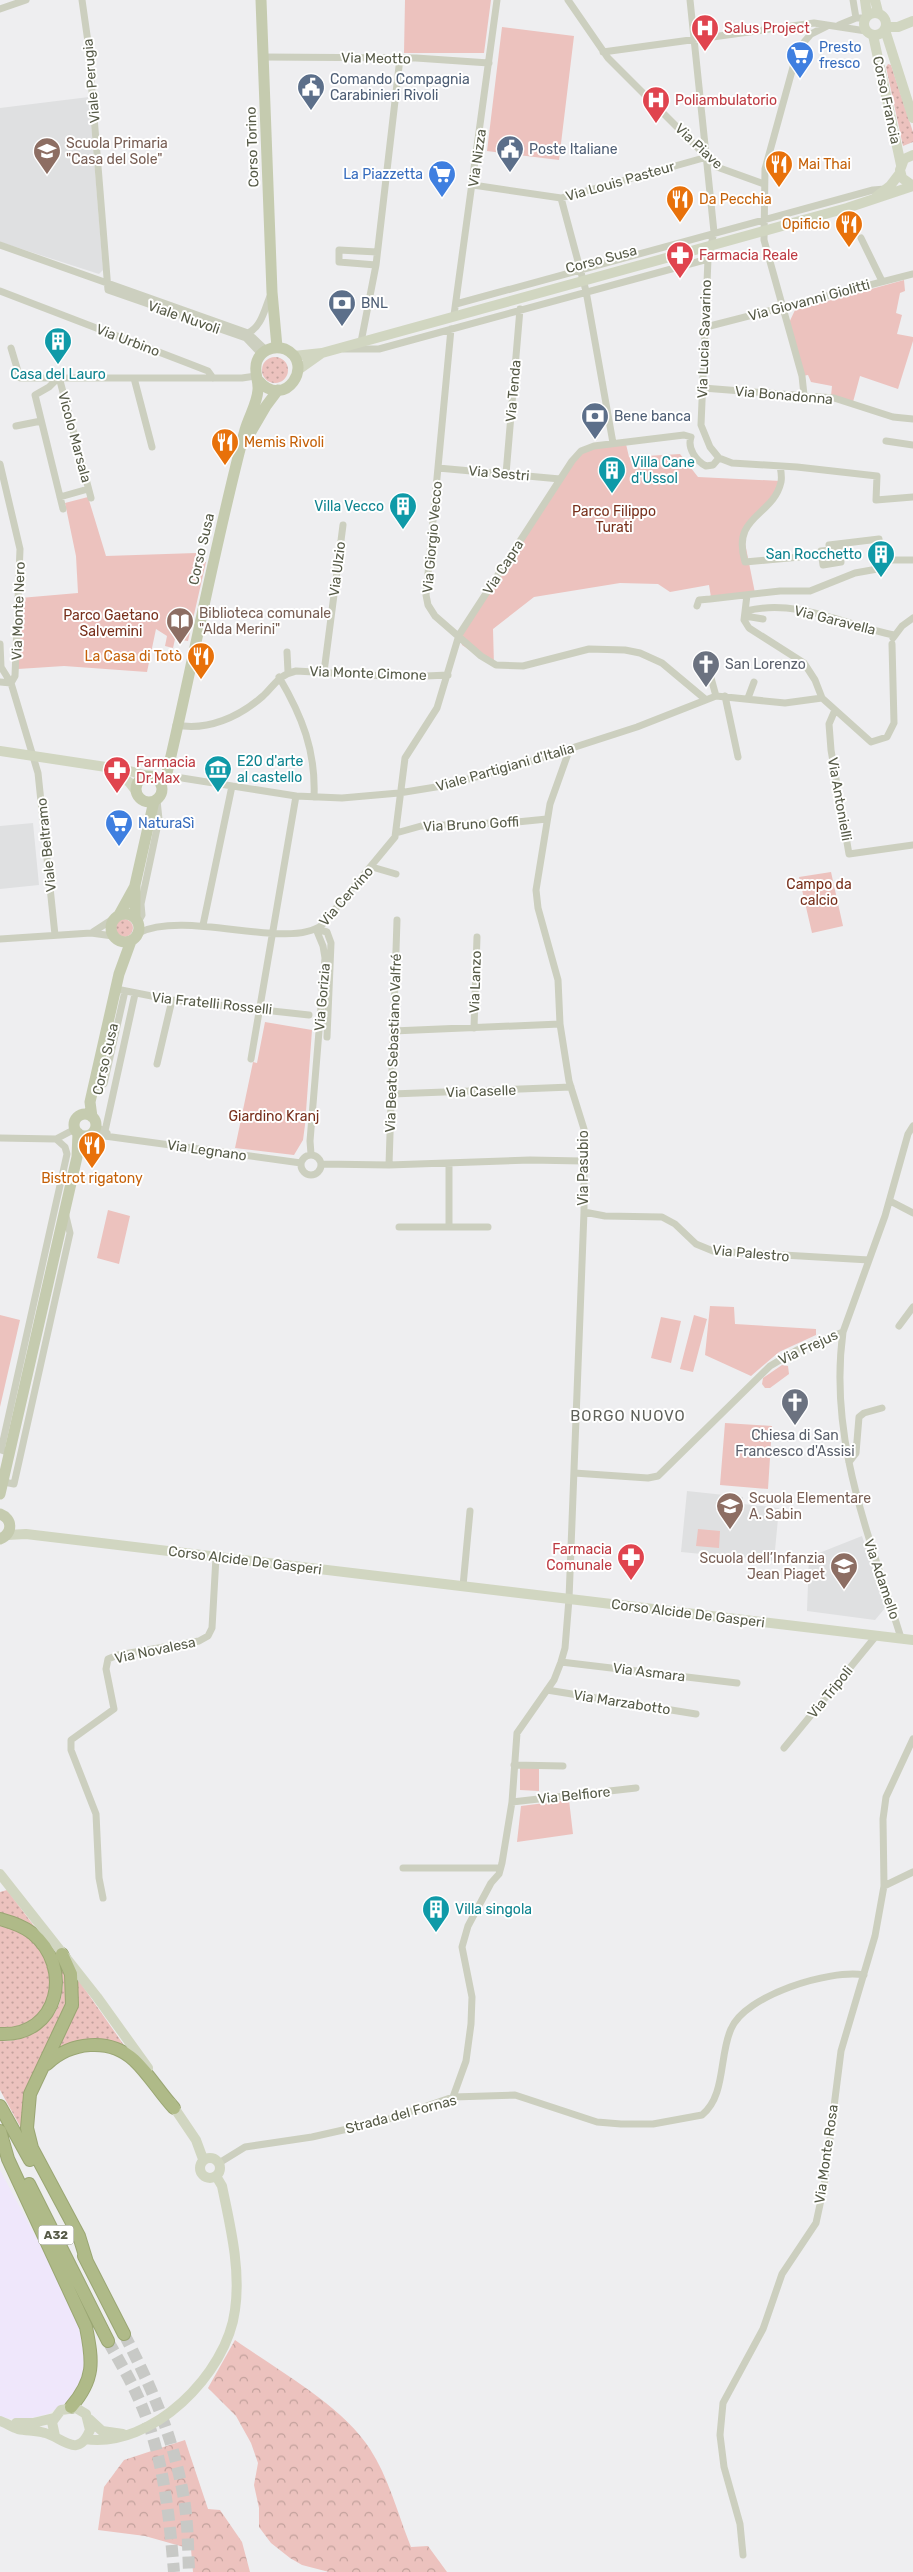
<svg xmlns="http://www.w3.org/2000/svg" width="913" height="2572" font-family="Rubik,sans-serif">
  <defs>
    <pattern id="grass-dots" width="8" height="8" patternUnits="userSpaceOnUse" patternTransform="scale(1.25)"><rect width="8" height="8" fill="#ecc2be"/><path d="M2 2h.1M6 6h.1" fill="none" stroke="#c2a19c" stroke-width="1.8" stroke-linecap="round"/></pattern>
    <pattern id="forest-crowns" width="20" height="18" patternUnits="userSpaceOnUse" patternTransform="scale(1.25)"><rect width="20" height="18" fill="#ecc2be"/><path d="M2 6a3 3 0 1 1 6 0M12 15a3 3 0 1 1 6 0" fill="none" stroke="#c2a19c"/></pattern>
  </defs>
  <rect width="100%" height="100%" fill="#eeeef0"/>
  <path fill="#efe7fb" d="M0 2170 52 2267 79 2325 86 2344 87 2373 70 2400 48 2414 22 2420 0 2417Z"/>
  <path fill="#dfe0e1" d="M89 97 103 270 99 274 0 242V108Z
    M33 823 39 885 0 889V826Z
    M687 1491 743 1497V1504L779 1508 774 1561 681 1552Z
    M862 1536 886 1607 875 1620 807 1611 809 1557Z"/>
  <path fill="url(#grass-dots)" d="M888 64 891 65 913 132V142L903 146 886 67Z
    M262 370a13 13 0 1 1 26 0a13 13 0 1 1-26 0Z
    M115 928a9 9 0 1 1 18 0a9 9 0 1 1-18 0Z
    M7 1890 37 1930 0 1914V1892Z
    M0 1926C64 1936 70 2026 0 2029Z
    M59 1960 66 1975V2006L24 2100 21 2128 0 2090V2041C29 2043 59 2021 62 1992 64 1981 61 1970 59 1960Z
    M77 1978 128 2051H56L77 2006Z"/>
  <path fill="url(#forest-crowns)" d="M235 2340C276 2369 343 2406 370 2449 389 2478 398 2515 411 2547L428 2546 447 2572H329L302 2565 290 2558 271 2543 259 2527V2508L254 2485 258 2463 251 2443 236 2416 208 2388Z
    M185 2440 208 2509 220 2510 242 2542 250 2572H193L191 2549 145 2536 98 2530 104 2487 124 2460Z"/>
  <path fill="#ecc2be" d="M405 0H491L484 53H404Z
    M502 27 574 36 559 160 487 151Z
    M904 280 905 291 900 293 896 313 902 315 897 334 913 337V341L898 389 860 376 853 402 831 396 832 386 811 382 808 375 802 376 788 325 795 310Z
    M626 444 629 457 680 454 698 477 781 481 769 504 743 533 755 593 711 597 709 585 670 592 658 584 620 583 534 597 493 629 494 666 462 645 460 636 573 463 586 450Z
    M88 497 106 556 196 553V561L206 562 188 641 175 639 173 648 165 646 167 636 156 629 147 672 64 666 18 669 20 598 78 593 76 556 65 503Z
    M831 872 843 926 812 933 799 877Z
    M265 1022 312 1030 305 1125 303 1140 294 1155 235 1148 253 1062 257 1063Z
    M108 1210 130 1216 119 1264 97 1258Z
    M710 1306 734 1307 735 1324 816 1329V1335L779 1352 751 1376 705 1355Z
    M0 1315 20 1320 0 1407Z
    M694 1315 707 1319 693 1372 680 1369Z
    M661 1317 681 1321 671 1363 651 1358Z
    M782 1365 788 1366 789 1374 770 1388H765L762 1384 763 1378Z
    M725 1423 772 1426 768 1489 720 1485Z
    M698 1529 720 1531 719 1548 696 1546Z
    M520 1768H539V1791L520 1790Z
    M569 1800 573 1834 517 1842 521 1806Z"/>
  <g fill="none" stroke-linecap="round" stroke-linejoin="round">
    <path stroke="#c8c9c6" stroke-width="12" stroke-dasharray="12 6" stroke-linecap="butt" d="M124 2334C153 2390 173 2436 184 2499 188 2523 188 2548 189 2572
      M108 2341C118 2359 129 2377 137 2395 163 2451 169 2512 174 2572"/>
    <g stroke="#9aa673" stroke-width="14">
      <path id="highway" d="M0 1919C11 1922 23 1926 32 1933 74 1967 59 2037 0 2034
        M62 1954 71 1974 72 2005 30 2094 27 2128 32 2148 79 2236 87 2262
        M47 2064C70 2042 109 2037 134 2060 149 2074 160 2093 174 2108
        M0 2106 30 2160
        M0 2131 8 2159 86 2327C93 2362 95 2379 71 2407
        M29 2184 108 2341
        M84 2256 124 2334"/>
    </g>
    <path stroke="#cccfbf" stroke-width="7" d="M82 0 88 42 108 290 246 338 261 354
      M568 0 608 58 717 167 764 184
      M690 0 714 232 708 259 701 425 710 447 719 458 713 465 706 466C696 461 687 448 691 437
      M853 0 856 18
      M0 9 26 0
      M839 25 856 18H865
      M603 52 814 23 866 31
      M263 57 416 58 489 63
      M473 185 561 198 707 157
      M561 198 586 291 613 443
      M861 238 882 281
      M0 245 248 333 266 350
      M376 265 339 262V250L377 252
      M0 291 190 364 208 371 213 378
      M456 304 873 190 885 189
      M454 315 497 0
      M706 327 913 274
      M451 329 426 595 428 605 435 616 481 656 496 665 523 666 589 649 625 650 640 653 662 663 705 699
      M248 333C262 327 265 307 271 294
      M361 342 376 265 400 58
      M11 348 20 378H242L256 376
      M344 349H379L708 259
      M59 377 49 387 35 395 63 509
      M59 377 91 498
      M134 378 152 447
      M703 388 834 398 893 417 913 419
      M804 395 802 376 764 240 765 169 798 49 811 34 827 26
      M16 426 41 421
      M886 441 913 445
      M719 458 732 463 797 467 877 476 876 500 913 497
      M0 464 20 549 15 676 11 683
      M780 466C781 471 782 477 781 482 773 517 731 515 745 562L822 555
      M438 468 560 479
      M506 474 520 309
      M60 497 88 489
      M829 545 879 539
      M840 549 841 562 823 565 821 551Z
      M747 595 744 620 749 628 804 663 815 680 822 698 871 742 887 737 894 723 892 644
      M697 606 699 600 710 599 780 591H810L855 573 883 568 882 560H913
      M746 611C797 598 845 625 894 635
      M745 616 763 619
      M893 638 902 626 913 618
      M0 644 1 667 11 683 38 773 55 935
      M287 652 288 672
      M324 672 343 525
      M279 677C302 716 316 751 314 797
      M711 678 716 696
      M0 682 11 683
      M725 696 738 757
      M748 698 754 682
      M835 710 829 724 831 750 849 854 913 845
      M176 725C208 731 239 717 263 696 275 685 278 675 296 671L404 677 448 675
      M165 778H182L296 796 342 798 399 793 442 786 510 768 637 727 716 696 785 703 822 698
      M396 833 421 826 517 822 547 819
      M372 867 396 874
      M138 922 142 915 141 904 159 819 157 800
      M203 925 232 786
      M316 929 327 932 331 943 327 1037
      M93 932 113 919
      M138 933C187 909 287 951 322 925L395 837 405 758 437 708 459 635 572 461 581 451 594 446 684 435 691 437
      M0 939 91 933 113 936
      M116 989 172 1000 309 1015
      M474 1028 477 937
      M393 1031 560 1024
      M251 1059 296 796
      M157 1064 172 1000
      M93 1090 104 1084 125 991
      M392 1094 571 1087
      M95 1126 107 1133
      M105 1131 135 994
      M90 1134 301 1163
      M0 1138 56 1139 75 1129
      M311 1154 310 1141 325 958 323 946 316 929
      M301 1165a10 10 0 1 1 20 0a10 10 0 1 1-20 0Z
      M322 1164 389 1165 530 1160 582 1161
      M449 1164V1227
      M389 1165 397 920
      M890 1201 913 1213
      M584 1212 605 1216 662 1217 675 1224 696 1244 713 1251 869 1260
      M399 1227H488
      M899 1326 913 1307
      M843 1332C828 1440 870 1537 901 1638
      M10 1453 1 1450 67 1154 65 1147 56 1139
      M849 1462 856 1453 859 1417 864 1413 882 1408
      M574 1473 648 1478 658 1476 770 1366 797 1350 843 1332 885 1216 908 1134 913 1126
      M4 1482 14 1484 70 1233 65 1212
      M463 1586 470 1511
      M561 1662 737 1683
      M547 1690 696 1714
      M784 1748 876 1636
      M514 1765 563 1766
      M512 1802 636 1788
      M403 1868H500
      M884 1886 913 1872
      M103 1898 99 1878 96 1814 71 1750V1740L114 1709 106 1669 108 1659 118 1655 199 1641 208 1636 212 1628 216 1557
      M453 2097 466 2061 471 2024 472 1997 462 1947 468 1926 491 1883 499 1874 502 1863 512 1802 517 1733 554 1680 561 1662 565 1648 569 1599 584 1212V1129L569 1081 560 1024 558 980 538 908 536 890 550 804 570 748
      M219 2163 245 2147 312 2137 383 2121 453 2097 515 2095 597 2122 621 2124H653L702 2115C726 2096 719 2055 731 2029 745 1995 830 1969 864 1975
      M743 2555 740 2524 724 2467 720 2435 723 2403 763 2329 782 2274 816 2223 824 2186 841 2051 875 1936 884 1886 883 1819 886 1797 913 1739"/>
    <path stroke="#d1d6c1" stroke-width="10" d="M865 0 867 15
      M875 0 878 12
      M864 24a11 11 0 1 1 22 0a11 11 0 1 1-22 0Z
      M886 27H898L913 21
      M885 30 913 118
      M873 35 901 165
      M913 155 904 159 900 170 902 178 913 186
      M876 197 890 186 900 173
      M294 356 322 353 847 208 913 186
      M298 370 322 353
      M0 751 126 770 148 776
      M111 771 129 782 136 791
      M7 1535 26 1534 913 1640
      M0 1874 97 1997 148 2068
      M171 2103 196 2140 203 2159
      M200 2168a10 10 0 1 1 20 0a10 10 0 1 1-20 0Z
      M89 2419 102 2431 123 2434
      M0 2421C6 2423 12 2427 18 2429 27 2431 36 2430 45 2433 62 2437 78 2460 90 2430L86 2414 76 2408 61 2410 52 2422 55 2436
      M16 2423H33L54 2418
      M85 2439C152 2449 227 2374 235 2310 241 2269 230 2225 222 2186L216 2176"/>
    <path stroke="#c5cbaf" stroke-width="11" d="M261 0 272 292 277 347
      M248 437 266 406 278 390
      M136 789a13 13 0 1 1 26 0a13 13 0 1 1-26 0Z
      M161 785 167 773C194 659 215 543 245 430 249 416 257 404 258 390 259 380 253 371 257 361 259 356 263 352 267 350 273 347 279 347 285 349 316 363 285 411 259 381
      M111 928a14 14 0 1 1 28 0a14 14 0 1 1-28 0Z
      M119 915 135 886
      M135 918V885L154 801
      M74 1125a11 11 0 1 1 22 0a11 11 0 1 1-22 0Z
      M92 1117 90 1102 119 974 131 941
      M0 1494 77 1157 78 1133
      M0 1514C13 1519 13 1533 0 1539"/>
    <use href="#highway" stroke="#afba88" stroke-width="12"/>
  </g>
  <defs>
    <g id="hospital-pin" transform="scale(1.4375)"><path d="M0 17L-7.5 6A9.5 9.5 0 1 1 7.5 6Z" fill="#e0444e" stroke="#fff"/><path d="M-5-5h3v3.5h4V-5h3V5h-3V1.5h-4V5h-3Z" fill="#fff"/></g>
    <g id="supermarket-pin" transform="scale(1.4375)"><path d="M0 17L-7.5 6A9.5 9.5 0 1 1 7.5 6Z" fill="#3f7fe0" stroke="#fff"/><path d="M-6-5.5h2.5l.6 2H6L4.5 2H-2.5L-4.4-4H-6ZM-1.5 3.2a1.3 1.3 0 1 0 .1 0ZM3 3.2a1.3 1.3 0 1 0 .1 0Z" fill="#fff"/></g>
    <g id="civic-pin" transform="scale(1.4375)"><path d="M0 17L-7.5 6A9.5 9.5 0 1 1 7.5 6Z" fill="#5c6f8a" stroke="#fff"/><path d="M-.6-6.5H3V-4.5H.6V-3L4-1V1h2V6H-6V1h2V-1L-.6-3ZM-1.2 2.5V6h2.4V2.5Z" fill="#fff"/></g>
    <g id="school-pin" transform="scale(1.4375)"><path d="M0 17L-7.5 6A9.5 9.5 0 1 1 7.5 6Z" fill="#8d6e63" stroke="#fff"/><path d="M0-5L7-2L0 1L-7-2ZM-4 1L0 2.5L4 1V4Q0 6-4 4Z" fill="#fff"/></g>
    <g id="restaurant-pin" transform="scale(1.4375)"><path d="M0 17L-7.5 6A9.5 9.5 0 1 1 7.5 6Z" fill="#e8710a" stroke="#fff"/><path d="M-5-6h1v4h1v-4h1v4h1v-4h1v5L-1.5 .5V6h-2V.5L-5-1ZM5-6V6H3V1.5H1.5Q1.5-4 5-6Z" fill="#fff"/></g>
    <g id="pharmacy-pin" transform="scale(1.4375)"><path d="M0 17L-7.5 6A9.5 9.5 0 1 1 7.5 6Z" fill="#e0444e" stroke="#fff"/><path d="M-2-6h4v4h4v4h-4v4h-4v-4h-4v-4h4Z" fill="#fff"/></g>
    <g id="bank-pin" transform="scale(1.4375)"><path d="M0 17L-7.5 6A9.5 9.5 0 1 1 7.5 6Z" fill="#5c6f8a" stroke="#fff"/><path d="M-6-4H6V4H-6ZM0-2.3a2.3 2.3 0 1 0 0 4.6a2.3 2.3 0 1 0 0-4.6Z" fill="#fff"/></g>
    <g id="building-pin" transform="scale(1.4375)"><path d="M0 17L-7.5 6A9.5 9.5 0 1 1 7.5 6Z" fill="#0f9aa8" stroke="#fff"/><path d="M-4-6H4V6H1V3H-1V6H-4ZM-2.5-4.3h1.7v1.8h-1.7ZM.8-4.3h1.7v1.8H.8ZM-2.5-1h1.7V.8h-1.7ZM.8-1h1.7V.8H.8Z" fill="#fff"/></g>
    <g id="library-pin" transform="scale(1.4375)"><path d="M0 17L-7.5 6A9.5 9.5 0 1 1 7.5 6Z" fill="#8d6e63" stroke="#fff"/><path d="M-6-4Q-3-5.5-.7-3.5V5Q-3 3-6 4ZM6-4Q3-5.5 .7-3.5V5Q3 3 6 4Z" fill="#fff"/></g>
    <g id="church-pin" transform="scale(1.4375)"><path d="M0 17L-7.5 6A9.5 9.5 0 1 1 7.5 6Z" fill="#6b7280" stroke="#fff"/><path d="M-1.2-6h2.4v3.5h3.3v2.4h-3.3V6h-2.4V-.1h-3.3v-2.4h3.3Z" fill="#fff"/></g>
    <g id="museum-pin" transform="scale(1.4375)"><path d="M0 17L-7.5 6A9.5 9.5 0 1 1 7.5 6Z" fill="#0f9aa8" stroke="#fff"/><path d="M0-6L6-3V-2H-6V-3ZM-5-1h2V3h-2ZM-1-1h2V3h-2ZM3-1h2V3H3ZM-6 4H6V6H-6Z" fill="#fff"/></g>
  </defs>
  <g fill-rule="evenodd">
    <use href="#hospital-pin" x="705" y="28"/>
    <use href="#supermarket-pin" x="800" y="55"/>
    <use href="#civic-pin" x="311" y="87"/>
    <use href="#hospital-pin" x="656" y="100"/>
    <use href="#civic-pin" x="510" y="149"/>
    <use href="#school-pin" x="47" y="151"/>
    <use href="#restaurant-pin" x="779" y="164"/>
    <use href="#supermarket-pin" x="442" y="174"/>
    <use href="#restaurant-pin" x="680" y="199"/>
    <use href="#restaurant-pin" x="849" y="224"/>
    <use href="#pharmacy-pin" x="680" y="255"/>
    <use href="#bank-pin" x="342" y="303"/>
    <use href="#building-pin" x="58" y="341"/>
    <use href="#bank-pin" x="595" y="416"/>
    <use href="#restaurant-pin" x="225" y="442"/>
    <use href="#building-pin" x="612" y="470"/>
    <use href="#building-pin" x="403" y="506"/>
    <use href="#building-pin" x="881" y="554"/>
    <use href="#library-pin" x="180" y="621"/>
    <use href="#restaurant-pin" x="201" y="656"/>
    <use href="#church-pin" x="706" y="664"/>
    <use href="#museum-pin" x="218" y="769"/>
    <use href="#pharmacy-pin" x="117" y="770"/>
    <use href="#supermarket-pin" x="119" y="823"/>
    <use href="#restaurant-pin" x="92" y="1145"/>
    <use href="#church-pin" x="795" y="1402"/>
    <use href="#school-pin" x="730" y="1506"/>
    <use href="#pharmacy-pin" x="631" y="1557"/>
    <use href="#school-pin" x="844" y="1566"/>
    <use href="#building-pin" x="436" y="1909"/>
  </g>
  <g text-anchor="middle" stroke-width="4" stroke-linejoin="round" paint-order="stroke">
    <rect fill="#fff" stroke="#898c7e" stroke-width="1" x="38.5" y="2225.5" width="35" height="19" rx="4"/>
    <g font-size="12" font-weight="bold" fill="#565a47">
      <text x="56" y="2239">A32</text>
    </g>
    <g font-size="14" fill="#be3a42" stroke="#fff" text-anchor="start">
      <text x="724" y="33">Salus Project</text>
      <text x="675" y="105">Poliambulatorio</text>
      <text x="699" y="260">Farmacia Reale</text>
      <text x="136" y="767">Farmacia<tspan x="136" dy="16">Dr.Max</tspan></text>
      <text x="612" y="1554" text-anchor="end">Farmacia<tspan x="612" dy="16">Comunale</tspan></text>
    </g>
    <g font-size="14" fill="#366cbe" stroke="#fff" text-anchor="start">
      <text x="819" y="52">Presto<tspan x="819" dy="16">fresco</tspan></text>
      <text x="423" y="179" text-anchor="end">La Piazzetta</text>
      <text x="138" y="828">NaturaSì</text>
    </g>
    <g font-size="14" fill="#565a47" stroke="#fff">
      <text transform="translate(376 58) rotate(1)" y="5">Via Meotto</text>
      <text transform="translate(91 81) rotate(-95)" y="5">Viale Perugia</text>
      <text transform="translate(887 100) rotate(78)" y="5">Corso Francia</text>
      <text transform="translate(699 146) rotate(43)" y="5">Via Piave</text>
      <text transform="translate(252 147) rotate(-92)" y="5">Corso Torino</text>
      <text transform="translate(477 158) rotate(-82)" y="5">Via Nizza</text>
      <text transform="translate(620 181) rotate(-16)" y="5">Via Louis Pasteur</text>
      <text transform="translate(601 259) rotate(-15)" y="5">Corso Susa</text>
      <text transform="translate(809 300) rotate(-15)" y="5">Via Giovanni Giolitti</text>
      <text transform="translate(184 317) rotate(19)" y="5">Viale Nuvoli</text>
      <text transform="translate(704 339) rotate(-88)" y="5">Via Lucia Savarino</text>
      <text transform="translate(128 340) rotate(21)" y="5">Via Urbino</text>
      <text transform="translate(513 391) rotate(-85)" y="5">Via Tenda</text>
      <text transform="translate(784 395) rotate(5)" y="5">Via Bonadonna</text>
      <text transform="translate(75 437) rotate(75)" y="5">Vicolo Marsala</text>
      <text transform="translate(499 473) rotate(5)" y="5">Via Sestri</text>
      <text transform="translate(432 537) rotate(-85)" y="5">Via Giorgio Vecco</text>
      <text transform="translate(201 549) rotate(-77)" y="5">Corso Susa</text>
      <text transform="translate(503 567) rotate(-57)" y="5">Via Capra</text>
      <text transform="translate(337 569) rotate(-83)" y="5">Via Ulzio</text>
      <text transform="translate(18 611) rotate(-88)" y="5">Via Monte Nero</text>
      <text transform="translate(835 620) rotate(14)" y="5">Via Garavella</text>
      <text transform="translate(368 673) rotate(2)" y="5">Via Monte Cimone</text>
      <text transform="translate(505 767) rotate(-16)" y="5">Viale Partigiani d'Italia</text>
      <text transform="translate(840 799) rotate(80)" y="5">Via Antonielli</text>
      <text transform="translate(471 824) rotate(-3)" y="5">Via Bruno Goffi</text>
      <text transform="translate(46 845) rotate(-96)" y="5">Viale Beltramo</text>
      <text transform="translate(346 896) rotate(-49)" y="5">Via Cervino</text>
      <text transform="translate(475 982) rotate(-88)" y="5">Via Lanzo</text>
      <text transform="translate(322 997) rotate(-85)" y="5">Via Gorizia</text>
      <text transform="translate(212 1003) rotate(6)" y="5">Via Fratelli Rosselli</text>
      <text transform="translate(393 1043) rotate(-88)" y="5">Via Beato Sebastiano Valfré</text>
      <text transform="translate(105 1059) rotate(-77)" y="5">Corso Susa</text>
      <text transform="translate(481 1091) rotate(-2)" y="5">Via Caselle</text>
      <text transform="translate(207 1150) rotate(8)" y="5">Via Legnano</text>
      <text transform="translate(583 1168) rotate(-90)" y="5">Via Pasubio</text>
      <text transform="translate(751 1253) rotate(5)" y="5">Via Palestro</text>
      <text transform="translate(808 1347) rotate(-25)" y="5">Via Frejus</text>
      <text transform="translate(245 1560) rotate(7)" y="5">Corso Alcide De Gasperi</text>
      <text transform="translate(882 1579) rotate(71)" y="5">Via Adamello</text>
      <text transform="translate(688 1613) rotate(7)" y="5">Corso Alcide De Gasperi</text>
      <text transform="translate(155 1650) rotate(-12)" y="5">Via Novalesa</text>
      <text transform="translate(649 1672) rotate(7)" y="5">Via Asmara</text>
      <text transform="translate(830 1692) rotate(-51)" y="5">Via Tripoli</text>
      <text transform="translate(622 1702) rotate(9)" y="5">Via Marzabotto</text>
      <text transform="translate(574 1795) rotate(-6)" y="5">Via Belfiore</text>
      <text transform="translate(401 2114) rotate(-15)" y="5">Strada del Fornas</text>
      <text transform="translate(826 2154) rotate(-82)" y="5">Via Monte Rosa</text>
    </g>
    <g font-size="14" fill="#4e5e75" stroke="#fff" text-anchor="start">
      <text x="330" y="84">Comando Compagnia<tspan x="330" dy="16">Carabinieri Rivoli</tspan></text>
      <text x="529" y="154">Poste Italiane</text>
      <text x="361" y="308">BNL</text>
      <text x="614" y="421">Bene banca</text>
    </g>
    <g font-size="14" fill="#785e54" stroke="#fff" text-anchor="start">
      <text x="66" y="148">Scuola Primaria<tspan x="66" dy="16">"Casa del Sole"</tspan></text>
      <text x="199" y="618">Biblioteca comunale<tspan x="199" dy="16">"Alda Merini"</tspan></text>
      <text x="749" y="1503">Scuola Elementare<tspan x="749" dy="16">A. Sabin</tspan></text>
      <text x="825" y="1563" text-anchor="end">Scuola dell’Infanzia<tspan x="825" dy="16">Jean Piaget</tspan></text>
    </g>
    <g font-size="14" fill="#c56008" stroke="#fff" text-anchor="start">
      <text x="798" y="169">Mai Thai</text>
      <text x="699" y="204">Da Pecchia</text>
      <text x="830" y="229" text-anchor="end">Opificio</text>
      <text x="244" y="447">Memis Rivoli</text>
      <text x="182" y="661" text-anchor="end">La Casa di Totò</text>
      <text x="92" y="1183" text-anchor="middle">Bistrot rigatony</text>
    </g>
    <g font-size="14" fill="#0d838f" stroke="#fff" text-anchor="start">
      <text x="58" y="379" text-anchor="middle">Casa del Lauro</text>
      <text x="631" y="467">Villa Cane<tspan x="631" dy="16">d'Ussol</tspan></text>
      <text x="384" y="511" text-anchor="end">Villa Vecco</text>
      <text x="862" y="559" text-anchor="end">San Rocchetto</text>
      <text x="237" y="766">E20 d'arte<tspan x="237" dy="16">al castello</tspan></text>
      <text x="455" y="1914">Villa singola</text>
    </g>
    <g font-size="14" fill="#772f1b" stroke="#fff">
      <text x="614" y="516">Parco Filippo<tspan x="614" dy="16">Turati</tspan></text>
      <text x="111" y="620">Parco Gaetano<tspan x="111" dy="16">Salvemini</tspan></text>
      <text x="819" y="889">Campo da<tspan x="819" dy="16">calcio</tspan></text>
      <text x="274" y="1121">Giardino Kranj</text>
    </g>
    <g font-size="14" fill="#5b616d" stroke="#fff" text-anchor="start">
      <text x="725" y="669">San Lorenzo</text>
      <text x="795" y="1440" text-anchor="middle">Chiesa di San<tspan x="795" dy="16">Francesco d'Assisi</tspan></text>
    </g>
    <g font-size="15" letter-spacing="1" fill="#60625b" stroke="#fff">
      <text x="628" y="1421">BORGO NUOVO</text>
    </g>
  </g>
</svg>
